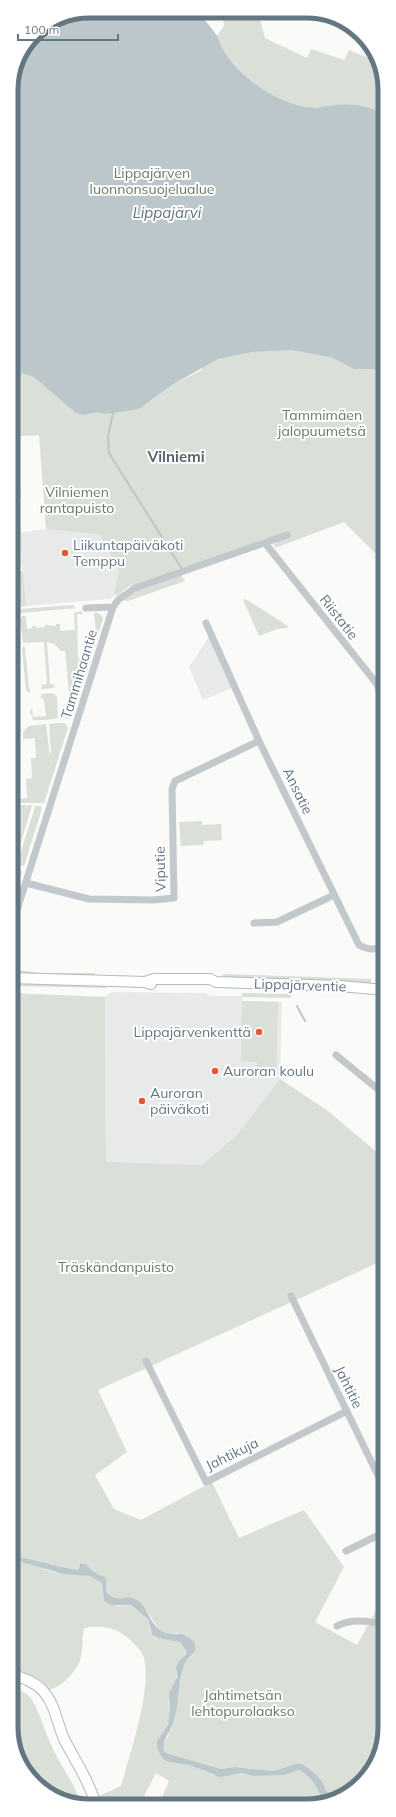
<svg xmlns="http://www.w3.org/2000/svg" width="396" height="1817" font-family="Mulish,sans-serif">
  <rect width="100%" height="100%" fill="#fafaf8"/>
  <path fill="#e8e9e9" d="M46 529 100 535 119 571 114 596 110 599 26 606 18 533Z
    M209 637 232 688 203 700 189 667Z
    M112 992 206 993 211 996H242V1001L282 1002 280 1079 236 1136 202 1165 106 1163 105 997Z"/>
  <path fill="#dadfd7" fill-rule="evenodd" d="M90 11 198 12 217 36 224 26 223 12 258 13 265 38 307 58 311 49 344 60 349 50 376 61 384 80V562L344 522 275 548 274 544 278 541 271 537 128 587 117 596 114 594 119 571 100 535 46 529 39 435 11 437V85L19 55 34 34 60 17ZM208 314 202 370 172 385 145 405Z
    M11 466H19L21 498H11Z
    M23 571 26 606 11 608V572Z
    M181 575 185 581 128 601 122 600 132 592Z
    M246 599 288 626 287 628 277 629 259 636 243 600Z
    M73 605 76 608 20 613V609Z
    M81 611 83 614H77L78 658H88L90 663 71 718 67 719 63 716 69 692 65 651H61L54 644 47 642 50 684 55 685 53 688 42 689 41 685 47 684 44 642 23 643 20 620 22 616H26L27 629 32 628V626H36L37 628 45 627V625L56 626V624H60V631L75 630 74 613Z
    M96 612 101 615 103 619 92 654 90 633 96 632 94 614Z
    M23 647H25L29 689H31L29 693 26 690 22 649Z
    M52 693 57 696 58 718 46 720H33L30 712 32 708 33 717 46 716 44 700 40 697 42 694Z
    M60 723H65L68 728 44 803H11V797H16V799L27 798 26 779 32 778 31 758H36L35 738 23 739V732L29 726 46 724 50 756 51 752 49 724Z
    M19 727 21 729 14 756H12L14 757 11 768V728Z
    M17 805H32L15 863 13 864 12 860 14 848H11V823L18 822Z
    M36 806H41L42 808 24 866 17 864 35 807Z
    M202 821V825L221 824 222 840 204 841 203 845 181 846 179 822Z
    M15 868 22 872 11 906V869Z
    M11 969 39 973H95V975L93 977 38 976 11 973Z
    M223 974 371 979V983L228 979 223 978Z
    M11 981 106 985 107 988 11 986Z
    M11 993 105 997 106 1162 202 1165 236 1136 280 1079 328 1111 385 1159V1257L373 1265 98 1390 127 1452 95 1475 114 1509 141 1520 212 1482 239 1538 304 1510 344 1567 315 1622 357 1645 385 1594V1732L379 1757 362 1783 336 1796 326 1791 322 1781 304 1765 298 1763 274 1771 234 1767 221 1769 166 1753 163 1746 173 1726 184 1663 194 1654 196 1645 178 1633H168L159 1630 147 1611 136 1599 132 1598 118 1599 106 1592C107 1571 104 1580 93 1571 90 1569 88 1566 86 1564L80 1563 79 1569 76 1570 51 1564 43 1569C50 1571 57 1573 65 1574 78 1576 92 1572 102 1583L104 1601 117 1606 131 1605 148 1619 150 1631 154 1637C164 1640 180 1637 185 1648 189 1655 178 1659 176 1666 176 1670 177 1674 176 1679 175 1686 170 1691 169 1699 168 1703 170 1707 170 1711 171 1722 166 1731 158 1739L169 1762 189 1765 213 1775H232L242 1773 253 1776 278 1775 299 1770C312 1777 318 1789 323 1802L316 1805H194L183 1799 180 1805H165L160 1802 169 1781 156 1773 144 1796 155 1805H101L99 1796 121 1786C130 1754 152 1689 144 1658 141 1649 133 1643 127 1637 115 1627 99 1625 84 1628 82 1637 83 1648 81 1657 77 1671 63 1686 49 1690L41 1681 12 1670Z
    M242 993 290 994 292 995 290 998 242 997Z
    M242 1001 278 1002 276 1074H256L257 1062 241 1061Z
    M12 1686C19 1690 28 1693 32 1700 40 1712 43 1727 49 1740 58 1763 74 1781 81 1804H74L31 1779 12 1737Z"/>
  <path fill="#bbc7cb" d="M90 11 198 12C204 20 212 28 217 36 220 42 221 48 225 53 241 79 282 107 314 108 318 108 324 106 329 106 349 103 367 104 384 116V372L373 369H354L331 357 291 350 251 352 218 359 172 385 139 409 113 413 104 414 97 412 84 415 75 412 34 377 11 370V85L19 55 34 34 60 17Z
    M12 1553 19 1557 76 1570 79 1569 80 1563 86 1564C88 1566 90 1569 93 1571 105 1580 107 1571 106 1592 122 1605 123 1594 135 1599 148 1605 149 1623 160 1630 172 1638 180 1628 194 1642 200 1655 187 1655 184 1665 178 1684 179 1705 173 1724 170 1733 162 1740 164 1750L166 1753 221 1769 234 1767 274 1771 298 1763 304 1765 315 1774 322 1781 326 1791 336 1796 323 1802C318 1789 312 1777 299 1770L284 1775 253 1776 242 1773 220 1777 189 1765 169 1762 163 1759 157 1748V1741L168 1725 170 1710 169 1694 177 1677 176 1666 179 1661 186 1654V1650L180 1642 158 1638 152 1635 148 1619 131 1605H111L104 1601 102 1583 90 1576 63 1574 12 1559Z"/>
  <g fill="none" stroke-linecap="round" stroke-linejoin="round">
    <path stroke="#bbc7cb" stroke-width="2" d="M113 413 108 437 109 453 182 569
      M297 1006 305 1021"/>
    <g stroke="#b3babf" stroke-width="12">
      <path id="secondary" d="M11 978 145 982 151 984
        M145 982 154 979H210L216 982 340 986 385 990
        M12 1674C23 1678 35 1682 43 1691 56 1705 57 1725 65 1741 77 1764 88 1779 96 1805"/>
    </g>
    <path stroke="#c3c8cc" stroke-width="7" d="M265 543 377 684 385 711
      M86 608 113 607
      M206 623 259 741 359 945C368 950 374 950 385 947
      M377 684 385 679
      M26 883 89 899 153 900 174 898 172 789 175 781 259 741
      M254 923 277 922 334 895
      M11 929 113 607 118 600 135 588 287 535
      M336 1055 385 1095
      M291 1296 385 1490
      M146 1361 206 1482 347 1411
      M346 1551 385 1532
      M337 1626C352 1618 369 1621 385 1625"/>
    <use href="#secondary" stroke="#fff" stroke-width="10"/>
  </g>
  <g fill="#e4572e" stroke="#fff" stroke-width="1.5">
    <circle cx="65" cy="553" r="4"/>
    <circle cx="259" cy="1032" r="4"/>
    <circle cx="215" cy="1071" r="4"/>
    <circle cx="142" cy="1101" r="4"/>
  </g>
  <g text-anchor="middle" stroke-width="4" stroke-linejoin="round" paint-order="stroke">
    <g font-size="14" fill="#687a64" stroke="#fff">
      <text x="152" y="178">Lippajärven<tspan x="152" dy="16">luonnonsuojelualue</tspan></text>
      <text x="322" y="420">Tammimäen<tspan x="322" dy="16">jalopuumetsä</tspan></text>
      <text x="77" y="497">Vilniemen<tspan x="77" dy="16">rantapuisto</tspan></text>
      <text x="116" y="1272">Träskändanpuisto</text>
      <text x="243" y="1700">Jahtimetsän<tspan x="243" dy="16">lehtopurolaakso</tspan></text>
    </g>
    <g font-size="14" fill="#657683" stroke="#fff" text-anchor="start">
      <text x="73" y="550">Liikuntapäiväkoti<tspan x="73" dy="16">Temppu</tspan></text>
      <text x="251" y="1037" text-anchor="end">Lippajärvenkenttä</text>
      <text x="223" y="1076">Auroran koulu</text>
      <text x="150" y="1098">Auroran<tspan x="150" dy="16">päiväkoti</tspan></text>
    </g>
    <g font-size="14" fill="#657683" stroke="#fff">
      <text transform="translate(339 617) rotate(52)" y="5">Riistatie</text>
      <text transform="translate(79 674) rotate(-73)" y="5">Tammihaantie</text>
      <text transform="translate(298 791) rotate(64)" y="5">Ansatie</text>
      <text transform="translate(160 869) rotate(-91)" y="5">Viputie</text>
      <text transform="translate(300 985) rotate(2)" y="5">Lippajärventie</text>
      <text transform="translate(349 1387) rotate(64)" y="5">Jahtitie</text>
      <text transform="translate(232 1454) rotate(-26)" y="5">Jahtikuja</text>
    </g>
    <g font-size="15" font-style="italic" fill="#60757c" stroke="#fff">
      <text x="167" y="218">Lippajärvi</text>
    </g>
    <g font-size="15" font-weight="bold" fill="#57646e" stroke="#fff">
      <text x="176" y="462">Vilniemi</text>
    </g>
  </g>
  <path d="M0 0H396V1817H0ZM90 18H306A72 72 0 0 1 378 90V1727A72 72 0 0 1 306 1799H90A72 72 0 0 1 18 1727V90A72 72 0 0 1 90 18Z" fill="#fff" fill-rule="evenodd"/>
  <path fill="none" stroke="#657683" stroke-width="5" d="M90 18H306A72 72 0 0 1 378 90V1727A72 72 0 0 1 306 1799H90A72 72 0 0 1 18 1727V90A72 72 0 0 1 90 18Z"/>
  <path d="M18 34v6h100v-6" fill="none" stroke="#657683" stroke-width="2"/>
  <text x="24" y="34" font-size="12" fill="#657683" stroke="#ffffff" stroke-width="3" paint-order="stroke">100 m</text>
</svg>
